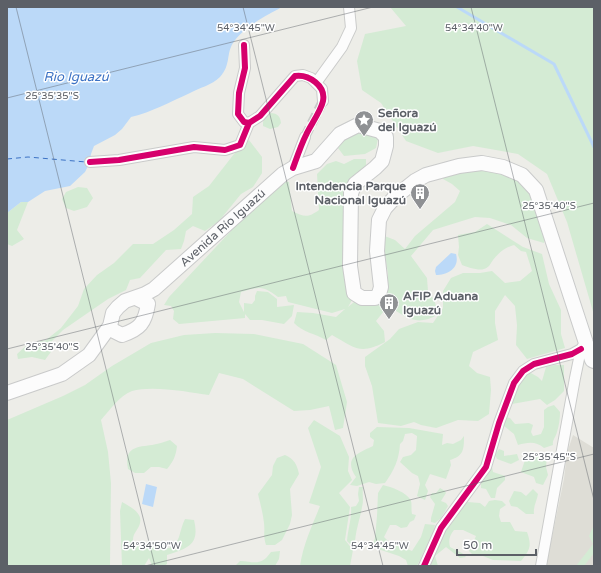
<svg xmlns="http://www.w3.org/2000/svg" width="601" height="573" font-family="'Varela Round',sans-serif">
  <rect width="100%" height="100%" fill="#edede8"/>
  <path fill="#deddd6" d="M573 435 594 448V566H546L564 479 567 453Z"/>
  <path fill="#d4ebd4" d="M390 7H594V315L567 222 547 174 518 154 473 146 438 153 406 141 381 103 362 90 357 61 365 34 406 26Z
    M267 113C276 113 280 114 281 123L278 127 270 129 263 126V122Z
    M366 125 379 134 376 148 365 154 344 156 338 148 349 133Z
    M249 140 262 157V173L253 187 241 194 219 221 205 231 193 226 186 231 184 241 181 249 166 250 140 278 130 280 126 290 108 299 63 330 52 341 53 349 45 360 32 357 18 359 17 354 28 344 46 340 61 328 78 306 84 289 97 275 114 263 133 244H153L174 230 192 214 193 197 209 186 234 154Z
    M354 159H366V165L358 174 352 300 348 307 354 302 387 300 388 274 382 235 395 240 405 249 415 236 455 202 460 191 452 184 443 179V171L459 166 520 176 549 221 544 243 527 238 511 225 490 218 475 217 433 230 411 256 427 278 428 291 434 300 439 314 443 308V291L451 278 463 273H480L492 271 505 283 520 281 532 271 526 252 521 251 514 245C506 247 498 253 493 260 490 264 490 267 484 269 478 271 468 267 462 265L458 255 459 247 458 235 475 232 487 224 523 247 542 254 549 284 561 310V334L565 348 527 359 516 345 517 325 515 306 505 295 495 311V323L498 340 473 352 469 366 477 373 490 377 491 390 489 414 478 421 458 420 436 428 421 425 414 422 401 426 378 423 372 386 365 366V357L390 339 399 329 418 322 433 323 439 314C416 327 408 318 388 306L376 321 384 331 385 342C360 355 355 348 332 335L326 340C316 334 302 332 294 323L297 312 313 313 336 317 345 309 332 313 288 302 286 296 278 297C262 285 259 287 241 292L239 302 244 312V303L252 304 255 300V296L257 291 268 292 277 299V307L294 305 292 316 284 324 262 320H250L245 314V318L179 324 173 319 174 311 171 306 164 305 169 297 230 232 268 190 281 180 289 182 292 211C304 217 308 218 319 210L317 174 327 164 336 161 344 164Z
    M78 187 87 188 93 198 87 207 74 211 66 208 62 199 66 192Z
    M21 202H28L17 230 24 239 12 246 7 244V213Z
    M215 333 254 334 303 344 336 365 347 402 343 428 335 430 329 406 310 410 294 411 243 379 219 373 209 395C189 392 152 385 132 391 119 396 110 410 101 420L108 452 111 483 110 566H7V420L63 396 85 385 112 366 151 343 184 335Z
    M555 365H564V391L555 400 547 405 540 399 512 404 515 391 529 372 538 377 542 381 546 367Z
    M554 405 560 412C560 419 559 425 557 432 556 437 552 440 553 445L544 448C536 441 528 442 518 445L514 434 504 426 502 422 505 417 510 418 515 424 529 423 533 425 531 432 533 436 541 434 544 427V410L548 407Z
    M314 420 340 436 349 457 348 471 352 480 339 493 350 507 345 540 353 550 350 566H300C303 545 312 526 320 506L309 503 321 467 308 428Z
    M377 427 409 428 443 434 442 445 447 443 453 444 461 440 464 436C464 449 464 456 450 460L451 465 446 479 430 474 425 485 428 491 425 500 417 496 420 484 418 476 412 473 400 462 403 457 411 455 416 450 417 436 412 433 405 434 403 441 400 444C399 460 394 470 385 483L376 484 369 482 357 486 350 485 356 477C343 458 358 453 373 446L374 440 370 437V433Z
    M170 440 177 446C176 456 173 462 167 469L159 467H151L144 473H135L128 469C124 448 135 447 152 445 158 444 164 442 170 440Z
    M499 449 504 451V456L517 454 519 460 511 464 497 459 495 455Z
    M532 451 547 456 546 467 548 475 543 485 536 483 534 477 521 472 526 457Z
    M285 455C294 459 297 464 299 474L290 489 292 515 290 524 282 540 275 545H266C263 537 265 531 264 523 263 513 260 503 258 494L272 475 273 466 277 458Z
    M489 464 492 467 493 472 505 476V480L497 488 495 498H491L486 489 481 488V481C491 475 486 473 489 464Z
    M383 485C391 487 407 492 411 501 412 504 411 510 412 514L416 515 414 520 410 522 407 527 401 528 396 525H390L384 537 388 541 412 551 421 537 425 524 435 525 433 533 417 566H408L406 560 399 556 372 547 375 538 377 516 378 493Z
    M359 487H363C362 494 364 500 362 507 360 519 355 532 355 545H351L347 541C348 529 352 518 351 507L356 506 359 501 358 494Z
    M440 488 445 491 446 493 441 501 446 503 448 506 441 518 435 523 431 522V518L435 504 430 497 432 493H436Z
    M533 489 538 494C537 501 533 506 534 514H526L517 507 511 506 509 501 514 491 521 492 526 496Z
    M495 500 502 501 506 505 500 509 499 516 501 522H510L515 531 527 532C532 546 530 550 521 561L493 560 483 556 473 555 469 551 476 536 463 530H454C450 535 448 540 450 547L462 553 466 557 460 558 446 547 435 556 438 566H429L440 534 448 528 450 522 467 502 480 503 485 507 489 501Z
    M122 502C132 508 146 514 138 528 134 535 133 534 133 543L141 548C143 547 147 546 150 546 163 547 172 554 179 537 181 530 182 525 185 519L194 520C200 545 188 548 167 555V564L164 566H152L149 558 144 566H122L120 511Z
    M594 525V553L584 566H576L593 544 589 536Z
    M280 551 279 559 275 566H235L240 561C256 562 261 566 271 552Z"/>
  <path fill="#bbd9f8" d="M7 7H282C267 15 242 28 233 43 226 54 231 65 220 77 212 85 199 88 190 93 170 102 152 112 131 117L122 129 115 135 94 146 91 154 90 162 85 172 70 186 45 191 28 202H21L7 213Z
    M451 253 456 254C460 268 448 275 436 275L435 271 436 267Z
    M146 484 157 487 153 507 142 504Z"/>
  <g fill="none" stroke-linecap="round" stroke-linejoin="round">
    <path stroke="#bbd9f8" stroke-width="3" d="M457 7 554 64 594 147"/>
    <path stroke="#3c72c4" stroke-width="1" stroke-dasharray="5 4" stroke-linecap="butt" d="M7 159 28 157 86 162"/>
    <path stroke="#c9cac8" stroke-width="10" stroke-dasharray="10 5" stroke-linecap="butt" d="M305 137 323 101"/>
    <g stroke="#cacbca" stroke-width="12">
      <path id="street" d="M244 45 245 68 239 93 238 114 244 122 249 123 260 116 295 76 303 75 311 78 322 89 323 101
        M316 83 342 47 351 28 349 7
        M90 162 119 160 194 147 225 150 240 145 249 123
        M293 168 305 137
        M424 566 441 528 486 467 499 423 514 383 523 371 534 364 572 354 581 349
        M541 566 575 378 581 349 583 346"/>
    </g>
    <g stroke="#c9caca" stroke-width="16">
      <g id="secondary">
        <path d="M110 326 112 330 122 335C140 329 145 323 148 304L136 298"/>
        <path id="s1" d="M7 393 62 374 89 355 110 326 113 313 118 307 125 301 145 294 154 289 283 174 293 168 316 161 340 134 358 125 380 131 386 137V146L382 161 375 168 355 184 351 193 350 266 354 293 362 298H375L379 294 381 287 377 251 379 220 385 208 395 197 415 181 426 175 459 166 482 163 503 167 522 175 536 190 586 343 592 360 594 361"/>
      </g>
    </g>
    <use href="#street" stroke="#fcfcfc" stroke-width="10"/>
    <use href="#secondary" stroke="#fcfcfc" stroke-width="14"/>
    <g stroke="#fff" stroke-width="8">
      <path id="cycleway" d="M244 45 245 68 239 93 238 114 244 122 249 123 260 116 295 76C309 74 326 86 323 101 321 111 310 126 306 135 301 145 297 157 293 168
        M90 162 119 160 194 147 225 150 240 145 249 123
        M424 566 441 528 486 467 499 423 514 383 523 371 534 364 572 354 581 349"/>
    </g>
    <use href="#cycleway" stroke="#d6006c" stroke-width="6"/>
  </g>
  <path fill="none" stroke="#5c6067" stroke-width="1" stroke-opacity="0.45" d="M16 7 155 566M243 7 383 566M471 7 594 500M7 98 373 7M7 349 594 203M145 566 594 454"/>
  <defs>
    <g id="sight-pin" transform="scale(1)"><path d="M0 17L-7.5 6A9.5 9.5 0 1 1 7.5 6Z" fill="#8f9194" stroke="#fff"/><path d="M0-6L1.8-2.2L6-1.7L2.9 1.2L3.7 5.4L0 3.3L-3.7 5.4L-2.9 1.2L-6-1.7L-1.8-2.2Z" fill="#fff"/></g>
    <g id="building-pin" transform="scale(1)"><path d="M0 17L-7.5 6A9.5 9.5 0 1 1 7.5 6Z" fill="#8f9194" stroke="#fff"/><path d="M-4-6H4V6H1V3H-1V6H-4ZM-2.5-4.3h1.7v1.8h-1.7ZM.8-4.3h1.7v1.8H.8ZM-2.5-1h1.7V.8h-1.7ZM.8-1h1.7V.8H.8Z" fill="#fff"/></g>
  </defs>
  <g fill-rule="evenodd">
    <use href="#sight-pin" x="364" y="120"/>
    <use href="#building-pin" x="420" y="193"/>
    <use href="#building-pin" x="389" y="303"/>
  </g>
  <g text-anchor="middle" stroke-width="3" stroke-linejoin="round" paint-order="stroke">
    <g font-size="12" font-weight="bold" fill="#5c6067" stroke="#fff" text-anchor="start">
      <text x="378" y="117">Señora<tspan x="378" dy="14">del Iguazú</tspan></text>
      <text x="406" y="190" text-anchor="end">Intendencia Parque<tspan x="406" dy="14">Nacional Iguazú</tspan></text>
      <text x="403" y="300">AFIP Aduana<tspan x="403" dy="14">Iguazú</tspan></text>
    </g>
    <g font-size="12" fill="#5c6067" stroke="#fff">
      <text dy="4" stroke="none"><textPath href="#s1" startOffset="281">Avenida Río Iguazú</textPath></text>
    </g>
    <g font-size="13" font-style="italic" fill="#3c72c4" stroke="#fff">
      <text x="76" y="81">Rio Iguazú</text>
    </g>
  </g>
  <g font-size="10" text-anchor="middle" fill="#5c6067" stroke="#fff" stroke-width="3" stroke-linejoin="round" paint-order="stroke">
    <text x="246" y="31">54°34'45"W</text>
    <text x="474" y="31">54°34'40"W</text>
    <text x="52" y="99">25°35'35"S</text>
    <text x="549" y="209">25°35'40"S</text>
    <text x="52" y="350">25°35'40"S</text>
    <text x="549" y="460">25°35'45"S</text>
    <text x="152" y="549">54°34'50"W</text>
    <text x="380" y="549">54°34'45"W</text>
  </g>
  <rect width="601" height="573" fill="none" stroke="#5c6067" stroke-width="16"/>
  <path d="M457 549v6h79v-6" fill="none" stroke="#5c6067" stroke-width="2"/>
  <text x="463" y="549" font-size="12" fill="#5c6067" stroke="#ffffff" stroke-width="3" paint-order="stroke">50 m</text>
</svg>
